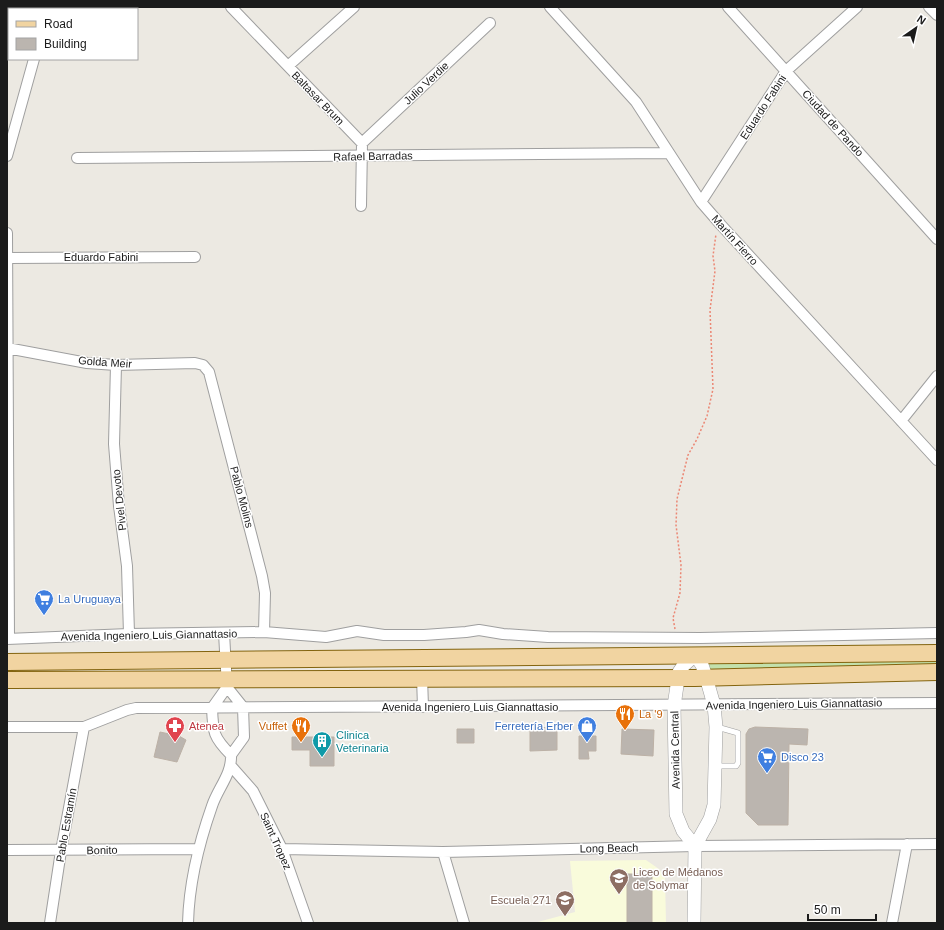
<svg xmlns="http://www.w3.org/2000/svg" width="944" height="930" font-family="Helvetica,sans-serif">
  <rect width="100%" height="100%" fill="#ece9e2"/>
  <path fill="#f9fbdb" d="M646 860 659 869 665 878 666 923H534L575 912 570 861Z"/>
  <path fill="#c3e1ac" d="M937 658V667L705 670 702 663Z"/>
  <path fill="#bbb5af" stroke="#bcb1a6" d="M530 727 557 728V750L530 751Z
    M755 727 808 729 807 745 789 744 788 825H758L746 813V734L749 729Z
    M457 729H474V743H457Z
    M622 729 654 730 653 756 621 754Z
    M160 732 179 736 186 740 177 762 154 757Z
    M579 736H596V751H588L589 759H579Z
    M292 737H334V766H310V750H292Z
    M627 874H652V923H627Z"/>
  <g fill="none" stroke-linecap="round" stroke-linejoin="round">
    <g stroke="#9f9f9f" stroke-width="6">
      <path id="service" d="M716 766H736L738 763V733L717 727"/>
    </g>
    <g stroke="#9f9f9f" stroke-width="12">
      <path id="minor" d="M231 7 362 143 361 206
        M550 7 636 102 701 202 721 225 937 460
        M728 7 937 239
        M929 7 937 15
        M48 9V7
        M288 66 354 7
        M362 143 490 23
        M7 156 34 59
        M77 158 668 153
        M701 202 786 71 857 7
        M7 233 9 639
        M8 258 195 257
        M7 348 87 363 116 365 195 363 203 365 209 372 262 576 265 593 264 632
        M116 365 114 444 119 506 127 566 129 634
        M901 421 937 376
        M224 633 227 687 243 707 244 737 231 755
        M7 639 129 634 264 632 326 637 357 631 384 635H424L466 632 479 630 503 634 548 637 700 638 937 633
        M422 677 423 707
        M7 727H84L127 710 136 708 937 703
        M231 766 253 791 282 849 308 923
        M282 849 443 852 695 846 937 844
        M7 850 198 849
        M443 852 464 923
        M50 923 61 851 84 727
        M188 923C189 883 199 843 212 806 218 788 232 774 231 755 213 737 213 732 212 708L227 687
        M892 923 907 844"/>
    </g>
    <g stroke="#9f9f9f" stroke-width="14">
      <path id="tertiary" d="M694 923 695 846 710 819 714 805 716 727 714 705 706 677 702 665 695 655 683 666 679 672 674 706 676 814 683 831 695 846"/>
    </g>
    <g stroke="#83640f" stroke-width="18">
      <path id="primary" d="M7 662 937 653
        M7 680 695 678 937 672"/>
    </g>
    <path stroke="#eb8774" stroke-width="1.5" stroke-dasharray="2 2" stroke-linecap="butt" d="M675 629 673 618 680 593 681 565 676 525 677 499 688 455 697 439 707 416 713 389 710 310 715 271 713 256 716 234"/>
    <use href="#service" stroke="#fff" stroke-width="5"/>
    <use href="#minor" stroke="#fff" stroke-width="10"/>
    <use href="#tertiary" stroke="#fff" stroke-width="13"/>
    <use href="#primary" stroke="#f1d4a1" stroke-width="16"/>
  </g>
  <defs>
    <g id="supermarket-pin" transform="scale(1)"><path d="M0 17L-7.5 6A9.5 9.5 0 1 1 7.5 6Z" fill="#3f7fe0" stroke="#fff"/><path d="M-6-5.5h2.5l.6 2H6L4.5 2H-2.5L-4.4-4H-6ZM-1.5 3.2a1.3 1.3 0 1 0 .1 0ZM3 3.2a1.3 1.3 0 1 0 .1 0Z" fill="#fff"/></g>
    <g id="restaurant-pin" transform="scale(1)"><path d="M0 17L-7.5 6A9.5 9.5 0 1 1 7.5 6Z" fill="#e8710a" stroke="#fff"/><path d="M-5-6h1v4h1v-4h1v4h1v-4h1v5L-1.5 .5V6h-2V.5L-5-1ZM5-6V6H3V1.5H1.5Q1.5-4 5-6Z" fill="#fff"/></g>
    <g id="pharmacy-pin" transform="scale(1)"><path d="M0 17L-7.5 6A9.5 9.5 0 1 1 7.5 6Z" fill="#e0444e" stroke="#fff"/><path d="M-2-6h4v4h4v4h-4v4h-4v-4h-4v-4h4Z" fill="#fff"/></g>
    <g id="shop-pin" transform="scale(1)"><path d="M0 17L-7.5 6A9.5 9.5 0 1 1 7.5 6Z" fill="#3f7fe0" stroke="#fff"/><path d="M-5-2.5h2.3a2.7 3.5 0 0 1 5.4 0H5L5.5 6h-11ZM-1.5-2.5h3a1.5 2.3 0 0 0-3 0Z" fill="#fff"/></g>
    <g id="building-pin" transform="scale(1)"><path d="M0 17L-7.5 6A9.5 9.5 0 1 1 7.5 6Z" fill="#0f9aa8" stroke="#fff"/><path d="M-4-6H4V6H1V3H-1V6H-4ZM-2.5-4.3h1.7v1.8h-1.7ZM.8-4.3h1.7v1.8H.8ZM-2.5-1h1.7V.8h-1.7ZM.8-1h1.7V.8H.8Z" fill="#fff"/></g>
    <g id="school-pin" transform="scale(1)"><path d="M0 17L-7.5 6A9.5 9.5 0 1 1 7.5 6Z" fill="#8d6e63" stroke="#fff"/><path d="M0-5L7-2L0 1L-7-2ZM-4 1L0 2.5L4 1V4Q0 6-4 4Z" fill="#fff"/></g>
  </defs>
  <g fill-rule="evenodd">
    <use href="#supermarket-pin" x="44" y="599"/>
    <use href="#restaurant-pin" x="625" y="714"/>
    <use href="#pharmacy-pin" x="175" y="726"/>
    <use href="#restaurant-pin" x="301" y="726"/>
    <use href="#shop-pin" x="587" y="726"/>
    <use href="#building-pin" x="322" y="741"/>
    <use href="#supermarket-pin" x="767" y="757"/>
    <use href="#school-pin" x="619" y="878"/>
    <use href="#school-pin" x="565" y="900"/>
  </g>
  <g text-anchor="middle" stroke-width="3" stroke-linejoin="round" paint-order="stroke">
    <g font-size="11" fill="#1b1b1b" stroke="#fff">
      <text transform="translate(426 83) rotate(-43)" y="4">Julio Verdie</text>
      <text transform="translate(318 98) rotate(46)" y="4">Baltasar Brum</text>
      <text transform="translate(763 107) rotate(-57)" y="4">Eduardo Fabini</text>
      <text transform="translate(833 123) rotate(48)" y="4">Ciudad de Pando</text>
      <text transform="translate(373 156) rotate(-1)" y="4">Rafael Barradas</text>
      <text transform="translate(735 240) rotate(48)" y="4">Martín Fierro</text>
      <text x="101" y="261">Eduardo Fabini</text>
      <text transform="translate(105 362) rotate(4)" y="4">Golda Meir</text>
      <text transform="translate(242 497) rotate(75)" y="4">Pablo Molins</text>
      <text transform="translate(119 500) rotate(-96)" y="4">Pivel Devoto</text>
      <text transform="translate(149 635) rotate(-1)" y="4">Avenida Ingeniero Luis Giannattasio</text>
      <text transform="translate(794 704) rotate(-1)" y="4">Avenida Ingeniero Luis Giannattasio</text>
      <text x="470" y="711">Avenida Ingeniero Luis Giannattasio</text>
      <text transform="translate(675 750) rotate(-91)" y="4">Avenida Central</text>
      <text transform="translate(66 825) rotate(-80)" y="4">Pablo Estramín</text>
      <text transform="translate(276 841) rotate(66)" y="4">Saint Tropez</text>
      <text transform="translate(609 848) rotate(-1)" y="4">Long Beach</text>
      <text transform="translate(102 850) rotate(-1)" y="4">Bonito</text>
    </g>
    <g font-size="11" fill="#366cbe" stroke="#fff" text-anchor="start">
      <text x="58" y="603">La Uruguaya</text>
      <text x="573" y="730" text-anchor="end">Ferretería Erber</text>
      <text x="781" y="761">Disco 23</text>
    </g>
    <g font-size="11" fill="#c56008" stroke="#fff" text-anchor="start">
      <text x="639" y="718">La '9</text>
      <text x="287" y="730" text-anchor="end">Vuffet</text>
    </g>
    <g font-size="11" fill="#be3a42" stroke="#fff" text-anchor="start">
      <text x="189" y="730">Atenea</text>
    </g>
    <g font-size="11" fill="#0d838f" stroke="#fff" text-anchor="start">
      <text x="336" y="739">Clinica<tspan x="336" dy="13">Veterinaria</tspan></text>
    </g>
    <g font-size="11" fill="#785e54" stroke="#fff" text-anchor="start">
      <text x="633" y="876">Liceo de Médanos<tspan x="633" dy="13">de Solymar</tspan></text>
      <text x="551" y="904" text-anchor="end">Escuela 271</text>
    </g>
  </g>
  <rect width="944" height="930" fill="none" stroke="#1b1b1b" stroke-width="16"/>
  <rect x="8" y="8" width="130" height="52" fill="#ffffff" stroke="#a4a4a4"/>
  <rect x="16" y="21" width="20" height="6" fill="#f1d4a1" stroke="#a4a4a4"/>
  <text x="44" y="28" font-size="12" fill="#1b1b1b">Road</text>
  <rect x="16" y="38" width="20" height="12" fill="#bbb5af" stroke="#a4a4a4"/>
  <text x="44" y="48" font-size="12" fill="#1b1b1b">Building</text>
  <g transform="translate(916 28) rotate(34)" stroke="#ffffff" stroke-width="3" paint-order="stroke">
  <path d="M0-3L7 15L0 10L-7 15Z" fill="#1b1b1b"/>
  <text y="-6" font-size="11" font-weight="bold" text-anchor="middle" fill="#1b1b1b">N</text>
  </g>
  <path d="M808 914v6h68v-6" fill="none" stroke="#1b1b1b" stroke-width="2"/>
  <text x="814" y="914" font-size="12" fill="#1b1b1b" stroke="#ffffff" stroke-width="3" paint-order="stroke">50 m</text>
</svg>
